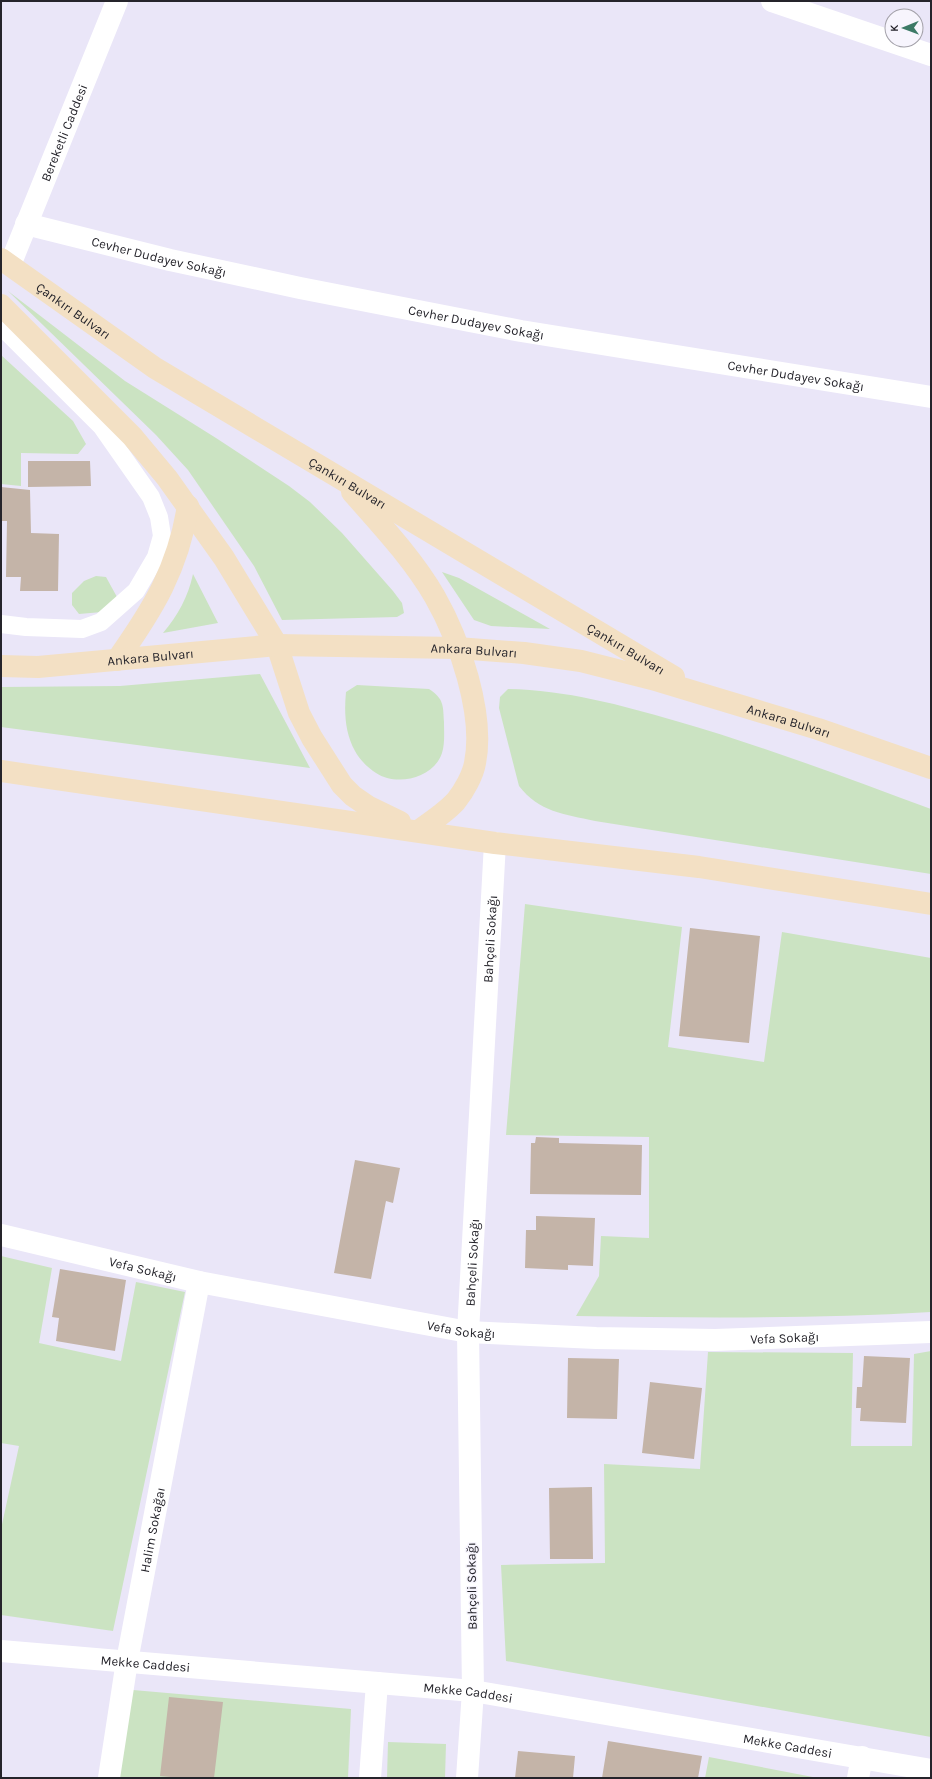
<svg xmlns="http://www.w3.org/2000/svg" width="932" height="1779" font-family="Karla,sans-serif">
  <rect width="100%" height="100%" fill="#eae6f8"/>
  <path fill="#cbe3c2" d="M8 291 125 381 216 438 289 486 310 502 342 533 393 591 402 603 404 613 397 617 282 620 254 566 188 470 156 435Z
    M1 355 73 421 86 444 78 454 21 453V486L1 484Z
    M442 572 459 578 550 629 491 626 474 620Z
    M193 574 218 623 163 633C178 615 188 597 193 574Z
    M96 576 106 577 117 597 102 612 79 614 72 605V593L84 581Z
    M260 674 310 768 1 727V687L120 686Z
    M357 685 429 689C444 699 443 705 444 722 444 731 445 744 442 753 434 778 397 787 376 773 368 768 359 759 355 751 345 733 344 712 346 692Z
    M508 689C566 690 621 705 676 721 763 746 847 778 931 809V874L595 821C564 814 539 812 519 786L499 708 500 697Z
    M525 904 682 927 668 1047 764 1062 782 932 931 958V1312C813 1319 694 1318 576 1316L599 1276 601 1236 649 1238V1137L506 1135Z
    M1 1256 52 1268 39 1343 121 1361 136 1282 185 1292 113 1631 1 1615V1529L19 1446 1 1443Z
    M931 1351V1737L506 1661 501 1565 605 1563 604 1464 700 1469 708 1352 853 1353 851 1446H912L914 1354Z
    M133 1690 351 1709 348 1778H119Z
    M388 1742 446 1744 445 1778H387Z
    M709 1757 818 1778H705Z"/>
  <path fill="#c4b4a8" d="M28 461H90L91 486 28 487Z
    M1 487 30 490 31 533 59 534 58 591H20L21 577H6L7 521H1Z
    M690 928 760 936 749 1043 679 1036Z
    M536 1137 559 1138V1143L642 1145 641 1195 530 1194 531 1143H535Z
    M355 1160 400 1168 393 1203 386 1201 371 1279 334 1273Z
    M536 1216 595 1218 593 1266 568 1265V1270L525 1268 526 1230H536Z
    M60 1269 126 1280 115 1351 56 1341 59 1318 52 1317Z
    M864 1356 910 1358 906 1423 860 1421 861 1408H856L857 1387H862Z
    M568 1358 619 1359 617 1419 567 1418Z
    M650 1382 702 1388 694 1459 642 1453Z
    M592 1487 593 1559H550L549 1488Z
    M169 1697 223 1702 214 1778H181L160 1776Z
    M608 1741 702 1756 698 1778H602Z
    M518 1751 575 1756 573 1778H515Z"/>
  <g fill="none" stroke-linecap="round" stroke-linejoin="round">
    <path stroke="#fff" stroke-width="18" d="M1 326 102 427 151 497 159 517 162 536 156 557 136 591 101 622 82 629 26 627 1 624"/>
    <g stroke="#fff" stroke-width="22">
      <path id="s1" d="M26 224 170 260 300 288 521 331 931 397"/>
      <path id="s2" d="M1 1235 199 1282 468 1332 596 1338 715 1340 931 1332"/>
      <path id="s3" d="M109 1778 127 1661 199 1282"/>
      <path d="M370 1778 377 1683"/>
      <path id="s4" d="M467 1778 473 1691 468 1332 495 843"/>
      <path d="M858 1778 862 1757"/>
    </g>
    <g stroke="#fff" stroke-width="22">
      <path d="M772 1 931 55"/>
      <path id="s5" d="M10 265 117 1"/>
      <path id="s6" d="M1 1651 473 1691 931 1770"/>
    </g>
    <g stroke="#f3e0c4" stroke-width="22">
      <path id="s7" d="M1 259 155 368 674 677"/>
      <path d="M1 305 132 436 167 478 224 558 277 645 299 713 312 738 342 785 353 796 369 807 400 822"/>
      <path d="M352 492C381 525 413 559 435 597 459 639 485 714 475 763 473 775 464 791 456 801 445 813 431 822 418 831"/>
      <path d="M117 660C153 609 178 569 188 506"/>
      <path id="s8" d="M1 666 38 667 277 645 457 648 524 653 581 661 652 679 818 729 931 768"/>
      <path d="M1 771 495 843 699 867 931 904"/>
    </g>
  </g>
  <g text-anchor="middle" stroke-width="3" stroke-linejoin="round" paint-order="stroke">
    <g font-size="13" fill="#25242b" stroke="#f7f5fd">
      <text dy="5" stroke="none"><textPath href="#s5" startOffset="143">Bereketli Caddesi</textPath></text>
      <text dy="5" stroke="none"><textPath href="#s1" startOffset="137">Cevher Dudayev Sokağı</textPath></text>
      <text dy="5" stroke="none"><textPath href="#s7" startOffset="89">Çankırı Bulvarı</textPath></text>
      <text dy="5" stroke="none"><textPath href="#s1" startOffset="461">Cevher Dudayev Sokağı</textPath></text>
      <text dy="5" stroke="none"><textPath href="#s1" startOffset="785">Cevher Dudayev Sokağı</textPath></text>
      <text dy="5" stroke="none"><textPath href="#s7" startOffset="413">Çankırı Bulvarı</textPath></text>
      <text dy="5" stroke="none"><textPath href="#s7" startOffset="737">Çankırı Bulvarı</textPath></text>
      <text dy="5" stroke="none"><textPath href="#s8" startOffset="474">Ankara Bulvarı</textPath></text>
      <text dy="5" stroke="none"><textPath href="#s8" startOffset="150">Ankara Bulvarı</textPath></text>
      <text dy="5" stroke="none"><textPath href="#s8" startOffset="798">Ankara Bulvarı</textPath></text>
      <text dy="5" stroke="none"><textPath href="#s4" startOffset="840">Bahçeli Sokağı</textPath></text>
      <text dy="5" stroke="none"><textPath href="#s4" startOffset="516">Bahçeli Sokağı</textPath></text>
      <text dy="5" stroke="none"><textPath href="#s2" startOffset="146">Vefa Sokağı</textPath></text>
      <text dy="5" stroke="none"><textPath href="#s2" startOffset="470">Vefa Sokağı</textPath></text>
      <text dy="5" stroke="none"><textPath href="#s2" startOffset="794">Vefa Sokağı</textPath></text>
      <text dy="5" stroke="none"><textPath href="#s3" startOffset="252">Halim Sokağaı</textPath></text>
      <text transform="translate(471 1586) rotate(-91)" y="5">Bahçeli Sokağı</text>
      <text dy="5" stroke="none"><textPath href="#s6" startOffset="145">Mekke Caddesi</textPath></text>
      <text dy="5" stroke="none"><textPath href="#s6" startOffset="469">Mekke Caddesi</textPath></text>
      <text dy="5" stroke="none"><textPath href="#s6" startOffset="793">Mekke Caddesi</textPath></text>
    </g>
  </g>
  <rect width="932" height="1779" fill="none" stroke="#25242b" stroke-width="4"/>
  <g transform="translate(904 28) rotate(269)"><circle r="19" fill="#f7f5fd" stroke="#a3a1a9"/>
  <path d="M0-3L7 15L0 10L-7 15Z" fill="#3c7a66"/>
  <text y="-6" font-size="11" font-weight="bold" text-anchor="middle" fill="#25242b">K</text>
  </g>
</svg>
